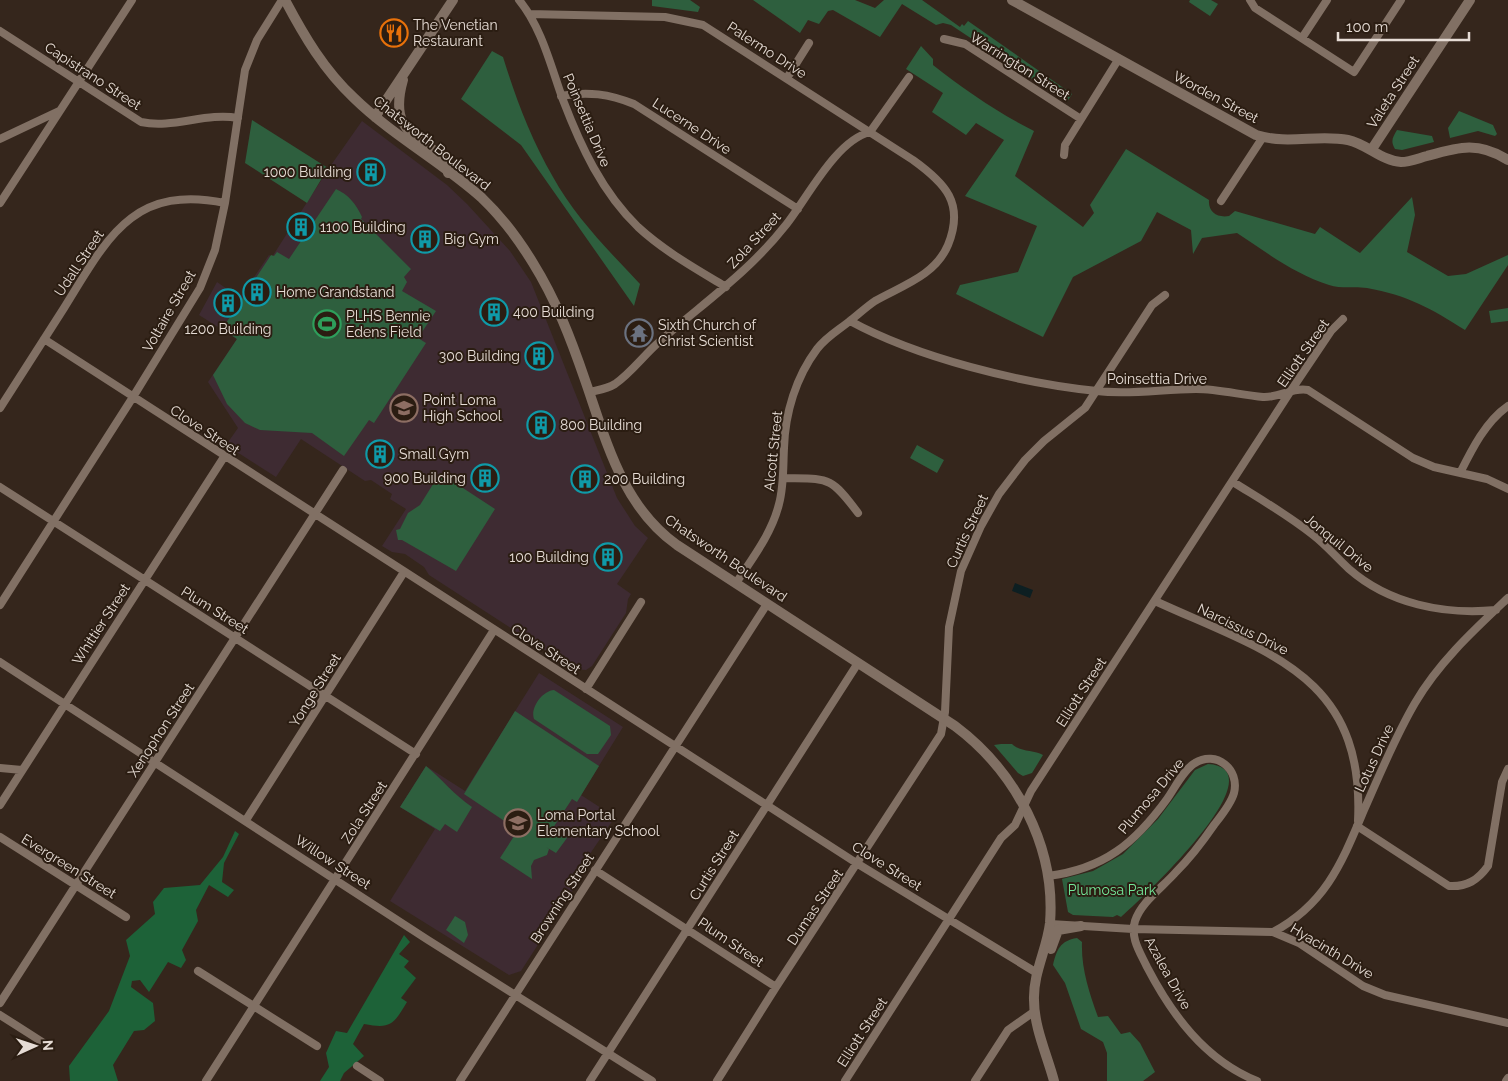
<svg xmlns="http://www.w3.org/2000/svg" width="1508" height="1081" font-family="Raleway,sans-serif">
  <rect width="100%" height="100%" fill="#35261c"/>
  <path fill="#3e2b32" d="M362 121 447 185 467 204 510 251 531 282 617 498 635 526 648 538 617 584 631 594 628 599 626 613 592 666 586 670 574 669 429 575 424 567 405 554 392 552 382 546 406 509 390 499 392 494 371 480 365 481 301 439 276 477 226 445 238 428 208 382 237 339 199 315 217 282 240 298 269 255 272 257 329 168Z
    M539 673 623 727 581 795 615 817 579 870 577 884 521 971 509 975 390 901 435 829 400 807 426 766 465 791Z"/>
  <path fill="#2e5f3e" d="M652 0H690L700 7 698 12 652 6Z
    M753 0H855L875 8 884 0H922L960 27 962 24 964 26 968 21 1072 94 1067 102 951 25 943 23 936 25 902 4 880 37 833 10 828 11 819 24 808 20 800 33Z
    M1190 0H1211L1218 4 1210 16 1189 2Z
    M921 46 933 59V65C965 90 998 113 1034 131L1015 176 1083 227 1094 213 1090 205 1126 149 1209 200C1208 212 1217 218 1229 216L1235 211 1315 234 1320 227 1360 253 1412 197 1415 215 1407 252 1448 276 1466 274 1508 255V265L1465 330C1432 309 1407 295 1367 288 1355 286 1341 289 1329 285 1295 274 1267 253 1237 233L1202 238 1193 254 1191 230 1157 212 1141 241 1073 277 1043 337 956 294 960 285 1018 272 1037 226 965 196 1004 140 976 123 966 135 932 112 943 93 906 69Z
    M492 51 503 57C516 99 531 139 553 177 575 217 609 251 640 284L634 306 521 145 461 99Z
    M1459 111 1493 125 1497 134 1495 136 1478 131 1450 138 1448 128Z
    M252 120 328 168 307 203 245 163Z
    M1397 130 1432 136 1434 142 1402 150 1395 149C1390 141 1393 137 1397 130Z
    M336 189C349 195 356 204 362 217L361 219 411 269 404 277 407 282 402 291 436 311 418 338 426 343 374 423 369 420 344 456 312 433 260 430 245 423 227 404 213 375 237 339 222 329 271 255 274 256 277 252 289 259Z
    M1508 308V321L1491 323 1489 311Z
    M917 445 944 460 937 473 910 458Z
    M440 473 495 509 456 571 402 540H398L396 530 400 529 408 513 420 505Z
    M554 690 610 726 611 735 598 754H587L534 719C530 708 542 691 554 690Z
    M515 711 599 766 577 802 572 799 553 828 567 838 556 853 546 847 549 849 547 855 534 860 531 866 532 879 500 858 518 830 464 794Z
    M1001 744H1012C1020 752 1034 750 1043 755L1032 773 1023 776 1018 773 994 745Z
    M1208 764C1282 769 1138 902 1121 917L1117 915 1113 917 1073 915 1068 912 1062 879 1093 871 1123 854 1158 819 1195 770Z
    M426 766C442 779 454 795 472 807L457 832 445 824 440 831 400 807Z
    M455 916 465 922 468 935 464 943 446 930Z
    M1077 938 1082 942C1081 968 1089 992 1098 1017L1108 1016 1121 1034 1130 1032 1140 1043 1155 1072 1143 1081H1107V1053L1103 1042 1081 1029 1065 983 1053 965C1057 949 1060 941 1077 938Z"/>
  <path fill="#1d6238" d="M235 831 239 834 224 863 222 882 234 890 228 897 209 885 196 910 198 921 182 950 186 960 181 968 168 962 149 992 140 980 132 981 131 987 153 1003 155 1021 144 1030 134 1031 113 1065 118 1081H70L69 1066 109 1011 130 956 126 940 155 914 153 902 164 888 200 885 223 857Z
    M404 935 410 942 399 954 409 961 404 967 416 978 401 998 407 1002C393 1025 391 1029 364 1024L353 1044 364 1056 344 1073 340 1081H320L329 1067 326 1053 336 1031 347 1033Z"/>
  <path fill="#0d1f22" d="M1015 583 1033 590 1030 598 1012 591Z"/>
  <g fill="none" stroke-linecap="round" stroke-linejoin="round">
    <path stroke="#817064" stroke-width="8" d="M519 0C542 28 551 67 563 100 581 147 602 192 638 227 664 251 696 269 726 287
      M1250 0 1255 8 1354 72 1401 0
      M529 14 665 17 703 25 913 160C945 183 965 203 948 245 935 276 901 286 875 301 866 307 859 314 851 320 839 330 827 336 817 349 796 377 785 413 784 448 783 466 784 486 779 504 772 533 752 559 736 583
      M0 31 141 122C173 129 206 112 238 118
      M1302 38 1327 0
      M944 39 965 44 1081 119
      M787 78 809 43
      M561 96C588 91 609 94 634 104L798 209
      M0 139 59 111
      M1064 155 1065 145 1118 60
      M1221 201 1263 137
      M0 203 132 0
      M850 321C918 358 1020 383 1097 391 1130 395 1163 389 1196 389 1218 389 1241 395 1263 397 1279 398 1293 387 1308 390L1413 458 1434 467 1487 479 1508 489
      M44 339 858 864 1037 973
      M590 392C598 390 607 389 615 384 631 373 644 355 659 342 702 304 749 272 785 226 807 199 835 141 870 132L909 77
      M0 408C21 375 43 341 64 308 107 239 132 184 225 203
      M1460 473C1472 449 1486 421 1508 406
      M783 478C828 479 830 475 858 513
      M1233 482C1260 499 1288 515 1313 535 1326 545 1337 558 1349 569 1389 604 1444 615 1496 610
      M0 487 416 754
      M1155 601C1266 652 1365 674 1358 821
      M0 605 133 397 200 288 215 250 225 203 245 70 257 40 282 0
      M0 662 428 940 652 1081
      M586 689 641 602
      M0 768 22 770
      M0 805 224 457
      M246 820 404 572
      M1357 826 1449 886C1467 887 1478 880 1488 866L1502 782 1508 769
      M0 837 126 917
      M595 870 776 987
      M1048 876C1104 869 1135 843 1167 799 1175 788 1183 770 1195 763 1216 750 1240 769 1234 793 1231 804 1221 816 1214 825 1203 841 1190 858 1176 872 1163 887 1141 902 1135 921 1130 938 1140 952 1147 967 1172 1015 1205 1060 1257 1081
      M1050 924 1133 929 1273 932 1299 943 1363 986 1385 995 1508 1023
      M1273 932C1326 904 1342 862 1364 810 1380 774 1395 737 1415 703 1439 662 1474 630 1508 598
      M198 971 317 1046
      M0 1003 343 470
      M0 1015 47 1045
      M357 1066 380 1081
      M206 1081 494 630
      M460 1081 767 604
      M590 1081 858 663
      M717 1081 776 987 941 734 945 712 949 627 961 571 981 526 999 494 1025 460 1044 441 1085 408 1152 305 1165 295
      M845 1081 1001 838 1015 825 1031 791 1290 392 1331 331 1343 319
      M975 1081 1008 1030 1035 1011
      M1506 1081 1508 1078"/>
    <path stroke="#817064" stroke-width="10" d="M285 0C304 36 324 70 354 98 393 136 442 162 482 198 502 217 519 240 533 263 556 300 571 339 585 380 606 440 622 506 677 545L955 726C1015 771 1056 846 1050 923 1047 949 1033 973 1034 1000 1034 1027 1047 1055 1054 1081
      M1012 0 1256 135C1288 145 1318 134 1348 140 1367 144 1382 161 1401 162 1410 162 1419 158 1427 156 1459 147 1478 141 1508 160
      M403 80C384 147 439 133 448 173
      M375 117 453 0
      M1372 149 1470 0
      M1051 949 1058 930 1081 926"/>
  </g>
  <defs>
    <g id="restaurant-ring" transform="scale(1.4375)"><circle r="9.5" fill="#2b1d12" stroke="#e8710a" stroke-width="1.5"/><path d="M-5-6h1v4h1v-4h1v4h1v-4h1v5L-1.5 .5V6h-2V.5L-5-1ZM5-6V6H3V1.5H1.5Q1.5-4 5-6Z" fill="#e8710a"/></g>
    <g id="building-ring" transform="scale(1.4375)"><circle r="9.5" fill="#2b1d12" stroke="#0f9aa8" stroke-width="1.5"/><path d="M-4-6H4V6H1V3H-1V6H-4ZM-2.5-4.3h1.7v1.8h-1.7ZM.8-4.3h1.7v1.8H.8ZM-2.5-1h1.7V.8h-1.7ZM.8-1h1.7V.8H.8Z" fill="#0f9aa8"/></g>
    <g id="stadium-ring" transform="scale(1.4375)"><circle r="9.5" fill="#2b1d12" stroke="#2e9e5b" stroke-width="1.5"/><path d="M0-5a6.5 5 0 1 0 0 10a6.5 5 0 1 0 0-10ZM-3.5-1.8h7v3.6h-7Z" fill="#2e9e5b"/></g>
    <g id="temple-ring" transform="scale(1.4375)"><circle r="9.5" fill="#2b1d12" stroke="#6b7280" stroke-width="1.5"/><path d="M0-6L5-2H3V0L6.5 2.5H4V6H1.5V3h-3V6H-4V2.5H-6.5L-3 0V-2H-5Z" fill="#6b7280"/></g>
    <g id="school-ring" transform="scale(1.4375)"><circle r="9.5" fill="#2b1d12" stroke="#8d6e63" stroke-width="1.5"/><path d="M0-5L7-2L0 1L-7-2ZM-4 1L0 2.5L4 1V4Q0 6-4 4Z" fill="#8d6e63"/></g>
  </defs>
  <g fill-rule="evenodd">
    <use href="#restaurant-ring" x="394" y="33"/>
    <use href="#building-ring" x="371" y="172"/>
    <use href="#building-ring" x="301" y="227"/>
    <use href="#building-ring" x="425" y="239"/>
    <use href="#building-ring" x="257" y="292"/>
    <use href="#building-ring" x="228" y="303"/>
    <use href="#building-ring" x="494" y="312"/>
    <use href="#stadium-ring" x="327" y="324"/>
    <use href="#temple-ring" x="639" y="333"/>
    <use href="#building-ring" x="539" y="356"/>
    <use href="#school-ring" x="404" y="408"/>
    <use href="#building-ring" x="541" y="425"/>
    <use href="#building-ring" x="380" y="454"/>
    <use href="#building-ring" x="485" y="478"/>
    <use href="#building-ring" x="585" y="479"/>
    <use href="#building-ring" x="608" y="557"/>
    <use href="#school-ring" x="518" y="823"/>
  </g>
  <g text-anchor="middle" stroke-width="4" stroke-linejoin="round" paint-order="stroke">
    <g font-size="14" fill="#e6dcd5" stroke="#2b1d12" text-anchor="start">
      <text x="413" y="30">The Venetian<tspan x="413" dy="16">Restaurant</tspan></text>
      <text x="352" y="177" text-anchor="end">1000 Building</text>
      <text x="320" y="232">1100 Building</text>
      <text x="444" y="244">Big Gym</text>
      <text x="276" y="297">Home Grandstand</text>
      <text x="513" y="317">400 Building</text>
      <text x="346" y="321">PLHS Bennie<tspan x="346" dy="16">Edens Field</tspan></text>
      <text x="658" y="330">Sixth Church of<tspan x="658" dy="16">Christ Scientist</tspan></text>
      <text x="228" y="334" text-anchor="middle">1200 Building</text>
      <text x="520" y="361" text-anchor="end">300 Building</text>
      <text x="423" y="405">Point Loma<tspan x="423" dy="16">High School</tspan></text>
      <text x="560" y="430">800 Building</text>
      <text x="399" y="459">Small Gym</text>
      <text x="466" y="483" text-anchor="end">900 Building</text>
      <text x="604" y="484">200 Building</text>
      <text x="589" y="562" text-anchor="end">100 Building</text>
      <text x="537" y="820">Loma Portal<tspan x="537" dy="16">Elementary School</tspan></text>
    </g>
    <g font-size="14" fill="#e6dcd5" stroke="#2b1d12">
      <text transform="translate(767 50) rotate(33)" y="5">Palermo Drive</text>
      <text transform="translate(1020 66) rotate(32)" y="5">Warrington Street</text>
      <text transform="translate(93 76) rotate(33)" y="5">Capistrano Street</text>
      <text transform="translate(1393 92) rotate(-57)" y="5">Valeta Street</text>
      <text transform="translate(1216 97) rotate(28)" y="5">Worden Street</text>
      <text transform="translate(587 120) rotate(67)" y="5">Poinsettia Drive</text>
      <text transform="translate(692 126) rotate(33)" y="5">Lucerne Drive</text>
      <text transform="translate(432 143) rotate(38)" y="5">Chatsworth Boulevard</text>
      <text transform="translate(754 240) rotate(-47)" y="5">Zola Street</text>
      <text transform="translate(79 263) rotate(-56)" y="5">Udall Street</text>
      <text transform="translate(169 311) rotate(-60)" y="5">Voltaire Street</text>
      <text transform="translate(1303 353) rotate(-55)" y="5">Elliott Street</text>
      <text x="1157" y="384">Poinsettia Drive</text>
      <text transform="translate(205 430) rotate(33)" y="5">Clove Street</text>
      <text transform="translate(773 451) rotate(-84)" y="5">Alcott Street</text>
      <text transform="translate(967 531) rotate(-65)" y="5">Curtis Street</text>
      <text transform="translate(1339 543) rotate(39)" y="5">Jonquil Drive</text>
      <text transform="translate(726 558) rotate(34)" y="5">Chatsworth Boulevard</text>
      <text transform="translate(215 610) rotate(32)" y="5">Plum Street</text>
      <text transform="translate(101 624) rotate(-57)" y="5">Whittier Street</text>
      <text transform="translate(1243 629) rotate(26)" y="5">Narcissus Drive</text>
      <text transform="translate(546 649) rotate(33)" y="5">Clove Street</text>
      <text transform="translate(315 690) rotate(-58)" y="5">Yonge Street</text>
      <text transform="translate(1081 692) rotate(-57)" y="5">Elliott Street</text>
      <text transform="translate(161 730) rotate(-57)" y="5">Xenophon Street</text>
      <text transform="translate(1374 758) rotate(-65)" y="5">Lotus Drive</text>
      <text transform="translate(1151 796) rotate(-50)" y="5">Plumosa Drive</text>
      <text transform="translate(364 812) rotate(-57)" y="5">Zola Street</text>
      <text transform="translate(333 862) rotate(33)" y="5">Willow Street</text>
      <text transform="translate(714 865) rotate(-58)" y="5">Curtis Street</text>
      <text transform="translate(69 866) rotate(32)" y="5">Evergreen Street</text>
      <text transform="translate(887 866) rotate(32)" y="5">Clove Street</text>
      <text transform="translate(562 898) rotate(-57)" y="5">Browning Street</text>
      <text transform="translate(815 907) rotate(-56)" y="5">Dumas Street</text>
      <text transform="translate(731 942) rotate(34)" y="5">Plum Street</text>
      <text transform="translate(1332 951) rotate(31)" y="5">Hyacinth Drive</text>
      <text transform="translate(1168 973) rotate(61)" y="5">Azalea Drive</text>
      <text transform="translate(862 1032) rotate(-57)" y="5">Elliott Street</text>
    </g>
    <g font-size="14" fill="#73e799" stroke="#2b1d12">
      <text x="1112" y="895">Plumosa Park</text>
    </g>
  </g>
  <g transform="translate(35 1046) rotate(87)" stroke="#2b1d12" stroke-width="4" paint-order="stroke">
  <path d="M0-4L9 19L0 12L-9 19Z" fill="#e6dcd5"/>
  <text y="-8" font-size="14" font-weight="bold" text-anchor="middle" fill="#e6dcd5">N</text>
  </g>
  <path d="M1338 32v8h131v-8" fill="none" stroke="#e6dcd5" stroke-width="2.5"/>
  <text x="1346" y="32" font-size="15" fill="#e6dcd5" stroke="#2b1d12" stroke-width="4" paint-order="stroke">100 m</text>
</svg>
